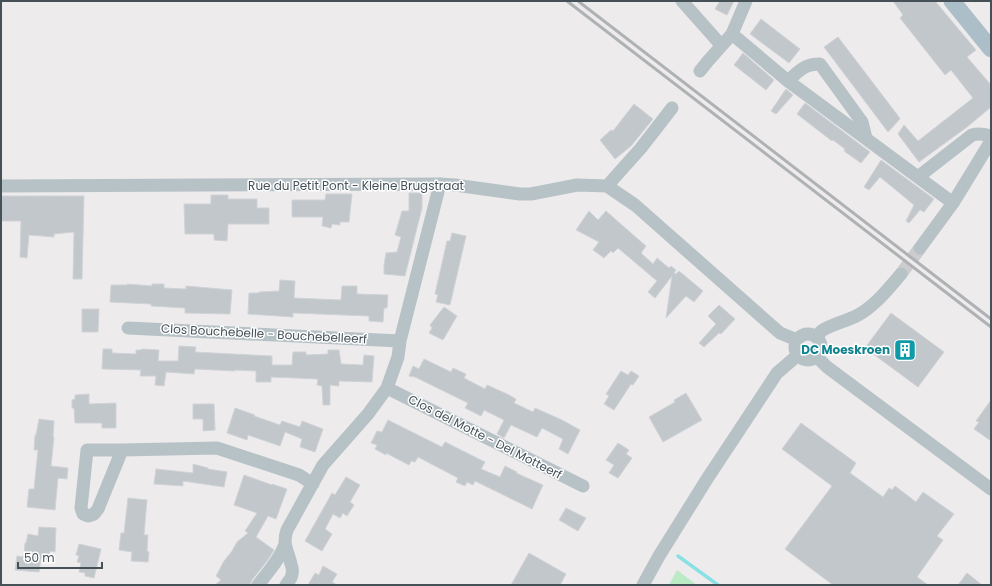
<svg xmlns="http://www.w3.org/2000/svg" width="992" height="586" font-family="Poppins,sans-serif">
  <rect width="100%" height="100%" fill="#eeebec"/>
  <path fill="#bbeac5" d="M677 570 697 585H669Z"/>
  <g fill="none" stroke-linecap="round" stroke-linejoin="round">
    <path stroke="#8ae1e5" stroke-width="3.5" d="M678 556 718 585"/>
  </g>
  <path fill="#c2c7cb" stroke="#cfd3d7" d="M720 1H734L727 15 715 9Z
    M893 1H935L976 50 967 57 991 85V107L967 127 919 162 898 134 904 125 918 141 973 98 951 70 945 75 900 18 903 15Z
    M761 19 800 49 789 63 750 34Z
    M838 37 899 117 900 119 888 132 824 47Z
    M743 53 774 80 766 90 734 65Z
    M786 89 793 95 776 114 771 111Z
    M805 103 870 152 861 163 844 151 845 149 833 140 832 141 797 114Z
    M634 104 653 119 631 146 615 159 600 140 611 130 613 131Z
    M881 160 934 199 924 212 920 210 909 223 906 221 914 205 896 190 880 177 869 190 864 187Z
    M409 193H422V208L405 276 384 274V265L386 253 397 252 401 237 395 235 402 211H409Z
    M326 194H352L349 222H340V225L332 224 331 228 322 226 323 217H292V200H325Z
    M211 195H228V199H257V208H269V224H228L227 241 214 240V234H185L184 204H211Z
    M1 196H84L82 279H73L74 232 54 234V237L29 235 27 258 20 257 21 221H1Z
    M589 211 598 220 606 211 631 233 646 246 641 253 653 264 657 258 669 268 671 266 676 270 674 273 676 274 679 271 703 291 694 302 686 296 666 318 672 276 655 298 648 292 657 281 618 248 613 253 611 251 604 258 593 250 599 242 576 230Z
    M452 233 466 236 450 305 436 302 438 295 435 294 447 241H450Z
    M280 280 295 281 294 298 341 300 342 286H357V294L388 295 387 308H384L383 322 369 321V316L293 313V317L248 314 249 293H259V292L279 291Z
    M127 284 152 286V284H164V288L186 289V286L232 290 230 314 185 313V308L151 306V304L110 302 111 285H127Z
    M719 305 735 319 721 334 719 333 704 347 699 343 716 324 708 316Z
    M444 307 457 316 443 340 429 333 432 328 430 325Z
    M82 309H99L98 332H82Z
    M891 313 944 352 918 387 865 348Z
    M179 346 196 347 195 352 272 356V365H292L293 352H306V355L328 354V350H339L341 364 363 365 364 355 374 356 372 382 339 381V386L330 385V405H323L322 386 317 385 318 379 271 377V382H256V371L235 370V371L195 369 194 374 166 372 164 386 155 385 156 376H140L141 370 102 369 103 349H112V353L136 354V350H141L142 349 159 350 158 361H178Z
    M424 359 451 372 453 368 466 374 464 378 485 389 487 385 507 394 516 399 514 403 533 412 535 408 562 420 580 430 568 454 559 449 563 439 542 428 537 437 511 425 504 438 497 434 504 420 484 410 481 416 465 408 468 403 415 377 409 376 413 366 419 369Z
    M621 371 628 375 631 371 639 376 633 385 631 384 614 410 604 404 609 396 606 394Z
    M686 393 702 420 663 442 649 417 675 402 674 400Z
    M89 394V404L116 403V428H102V423H75L74 408H72V400L75 399V395Z
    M991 400V441L974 429 979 422 976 421Z
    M193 404H214L215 430 203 431V419H193Z
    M235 408 255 415 254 416 280 425 282 421 300 427 302 421 323 429 315 452 300 447 302 439 285 432 280 446 248 435 247 440 227 433Z
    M39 419 54 421 53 437H54L51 466 68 468 67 479 58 478 55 510 27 507 29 489H34L38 450H34L35 435H36Z
    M388 420 442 447 445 442 485 462 481 469 500 477 505 466 517 472 516 473 543 485 532 509 475 481 473 485 467 482 465 486 456 482 458 478 418 457 415 462 411 461 409 465 386 453V455L375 449 377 445 371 443 377 431 382 432Z
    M801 423 856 463 850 473 883 497 889 488 892 490 895 486 916 502 923 492 954 514 937 536 943 540 917 577 928 585H833L785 549 832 486 782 449Z
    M618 443 629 450 626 454 632 458 618 478 609 473 614 465 606 460Z
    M193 464 208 468V469L227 472 224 487 183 481V486L154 484 156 469 193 473Z
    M244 475 272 485V484L287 489 276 519 268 516 256 537 274 550 267 561 252 580 250 585H215L221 580 216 576 224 561 232 551 237 542 248 533 245 531 257 513 234 505Z
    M346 477 360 485 350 502 354 505 347 516 343 513 340 518 333 514 325 529 332 534 322 551 305 541 332 493 335 495Z
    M128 498 147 500 144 535H148L147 551 149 552 148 562 131 561 132 552 119 550 121 533H124Z
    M566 508 586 518 578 531 559 520Z
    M39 527 56 528 55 552 50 551 49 560 41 559 39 572 15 570 17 556 24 557 25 543H26L28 534 38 536Z
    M79 544 101 549 94 578 85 576V573L79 572 81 563 77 562 79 556 76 555Z
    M529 553 566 574 560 585H511Z
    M323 566 337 574 332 582 337 585H308L315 573 319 575Z
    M967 573 982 585H958Z"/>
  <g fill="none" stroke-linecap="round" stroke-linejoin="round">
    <path stroke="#ccccce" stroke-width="13" stroke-dasharray="13 6" stroke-linecap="butt" d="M901 274 920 248"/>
    <path stroke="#b7c2c7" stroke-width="13" d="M682 1 721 45
      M732 34 788 81 953 203
      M700 71 708 61 732 34 746 1
      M788 81C799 71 804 64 820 64L862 122 866 138
      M918 177 972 135C979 133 984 134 991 136
      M1 186 440 184 455 185 520 194H531L577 185 607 186
      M607 186 635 205 780 333 797 340
      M607 186 641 148 672 108
      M920 248 953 203 991 141
      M128 328 400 341
      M795 347a13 13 0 1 1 26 0a13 13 0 1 1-26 0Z
      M816 337C818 335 820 332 823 330 833 324 847 321 858 315 875 306 888 289 901 274
      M816 356 827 367 991 489
      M387 388 583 486
      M122 450 98 509 94 514 88 516 83 514 81 508 87 450H122L217 448 299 475 313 484
      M258 585C268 572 280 559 285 544
      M286 585C288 582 292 578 292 574 293 571 292 567 291 564 288 551 282 544 287 530L323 465 368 414 387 388 398 357 400 341 440 184
      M643 585 659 556 707 479 777 373 798 355"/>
    <path stroke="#acbfc9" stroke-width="17" d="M952 1 991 49"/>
    <path stroke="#aeb2b5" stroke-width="3" d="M567 1 991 327
      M578 1 991 319"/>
  </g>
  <defs>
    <g id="building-square" transform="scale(1.15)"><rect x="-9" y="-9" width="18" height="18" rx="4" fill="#0f9aa8" stroke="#fff"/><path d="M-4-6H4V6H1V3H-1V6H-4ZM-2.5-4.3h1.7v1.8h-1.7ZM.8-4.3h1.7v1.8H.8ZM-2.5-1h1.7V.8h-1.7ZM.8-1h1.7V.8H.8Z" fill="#fff"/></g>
  </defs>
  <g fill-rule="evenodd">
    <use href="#building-square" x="905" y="350"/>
  </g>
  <g text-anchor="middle" stroke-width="3" stroke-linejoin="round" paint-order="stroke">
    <g font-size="12" fill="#455157" stroke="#fff">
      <text x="356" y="190">Rue du Petit Pont - Kleine Brugstraat</text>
      <text transform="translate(264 334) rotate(3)" y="4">Clos Bouchebelle - Bouchebelleerf</text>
      <text transform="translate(485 437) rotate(27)" y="4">Clos del Motte - Del Motteerf</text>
    </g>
    <g font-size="12" font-weight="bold" fill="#0d838f" stroke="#fff" text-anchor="end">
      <text x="890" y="354">DC Moeskroen</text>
    </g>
  </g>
  <rect width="992" height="586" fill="none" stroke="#455157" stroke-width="4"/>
  <path d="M18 562v6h84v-6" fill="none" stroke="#455157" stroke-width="2"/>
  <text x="24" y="562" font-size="12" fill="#455157" stroke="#ffffff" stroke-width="3" paint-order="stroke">50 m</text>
</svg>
